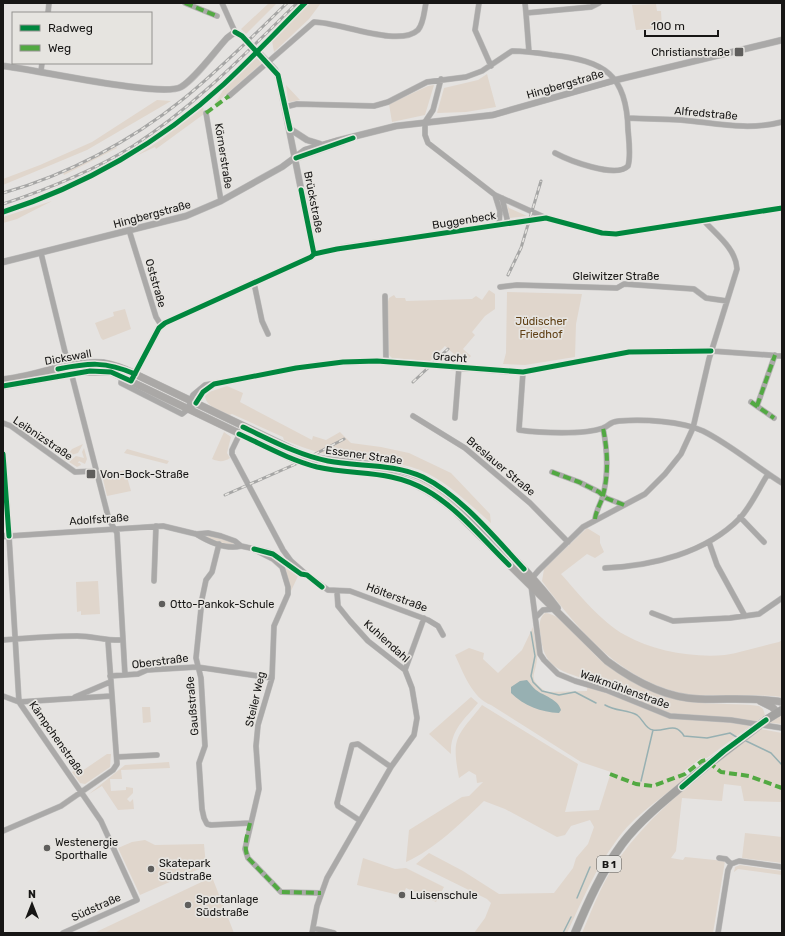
<svg xmlns="http://www.w3.org/2000/svg" width="785" height="936" font-family="Rubik,sans-serif">
  <rect width="100%" height="100%" fill="#e5e3e1"/>
  <path fill="#e0d6cc" d="M269 3H277L246 34 241 29Z
    M310 3H321L309 19 274 52 272 41Z
    M656 4 657 11H661L662 28 636 30 632 5Z
    M256 57 262 63 214 105 225 87Z
    M487 74 496 107 466 112 437 113 444 88 478 80Z
    M286 85 300 100 290 102 288 101Z
    M434 85 425 115 392 122 389 104 428 86Z
    M157 100 171 101 87 150 3 185V179L40 165 92 142Z
    M203 106 204 114 156 149 155 147 136 156 162 139Z
    M116 147 117 148 64 175 63 173Z
    M52 201 17 219 3 223V217Z
    M507 204 509 208 527 216 510 218Z
    M489 290 495 294V309L485 316 472 332 475 335 463 349 471 356 464 363 445 346 430 361 392 358 389 355 387 305 389 298 394 295 396 298H405L406 301 472 299 476 296 482 300Z
    M507 292 582 294 576 324 575 357 525 365 503 364 506 353Z
    M125 309 131 329 103 340 101 338 95 323 114 316 113 312Z
    M227 386 243 393 240 402 312 440 313 436 326 440 340 432 351 443 381 447 409 453 451 473 490 514 491 523C469 504 447 481 420 470 395 460 366 462 339 457 320 454 302 447 284 440L283 437 232 414 229 415C220 410 206 407 205 396L209 392Z
    M224 432 231 437 227 453 230 458C224 462 219 462 212 459Z
    M83 444 78 453 71 455 65 461 64 460 72 449Z
    M84 448 87 459 85 464 79 461 78 463H80L81 465 77 467 69 462 76 456 84 458 82 452Z
    M127 449 169 461 167 464 124 453Z
    M125 470 131 491 107 496 102 475Z
    M396 473 434 486 449 497 521 571 453 505 396 475Z
    M587 528 600 536V543L604 552 595 558 587 554 561 574C579 594 601 622 625 635 653 651 693 658 725 655 743 652 761 646 779 642L782 640V697C762 695 741 695 721 695 711 695 700 696 690 695 623 683 580 633 542 581L544 569Z
    M208 535 233 541 234 543 233 545 219 543 207 537Z
    M289 566 299 574 290 593 285 567Z
    M98 581 100 614 81 615V611L77 612 76 582Z
    M545 613C565 614 587 650 603 662 629 683 659 696 692 702 714 705 737 703 759 706L763 709 765 715 707 758H701L684 771 685 779C662 798 633 816 616 841 595 869 582 901 567 933H474L485 918 491 903 487 899 416 864 429 853 463 871 499 894 554 893 573 868 576 858 588 844 594 827 590 820 571 826 565 835 557 837 505 809 484 801C461 823 435 849 406 862L409 830 462 797 469 796 483 782 477 783 476 775 469 771 459 778C451 736 457 737 482 705L578 764 565 812 599 810 611 772 581 762 491 705C472 698 463 672 455 655L469 648 484 653 483 659 498 673 522 650 533 627C534 637 538 650 537 659 535 678 527 677 546 692L587 691 588 680C557 670 543 667 540 631 539 624 540 617 545 613Z
    M471 697 478 703C464 720 450 730 451 754L429 734Z
    M142 707H150L151 722 143 723Z
    M782 714V724L770 723Z
    M761 729 782 733V802L744 801 741 786 724 784 722 801 682 798 676 851 671 858 683 860 685 857 725 861 713 933H582C593 907 603 880 620 857 657 806 711 767 761 729Z
    M107 754H111L110 767 85 784 80 783 72 772 79 768 82 771Z
    M169 762 170 768 121 770 122 779H110L111 791 126 790V787L133 788V793L127 799 130 802 133 799 134 809 118 810 102 786 89 794 125 765Z
    M745 833 782 837V863L742 858Z
    M145 840 155 845 204 844 206 866 140 895 118 848 132 842Z
    M363 858 395 869 406 868 444 887 436 902 406 888 403 896 357 885Z
    M740 865 782 871V875L738 869 734 872 735 867Z
    M212 877 234 933H94Z"/>
  <path fill="#97b0b2" d="M527 680C530 683 532 687 536 690 544 696 558 699 561 710L559 713C541 712 524 706 511 693V687L520 681Z"/>
  <g fill="none" stroke-linecap="round" stroke-linejoin="round">
    <path stroke="#97b0b2" stroke-width="1.5" d="M531 632 535 656 531 676 533 682 542 691 559 695 575 692 596 703
      M605 705C615 711 628 710 637 715 644 720 645 729 653 730 666 732 675 721 684 736L707 738 730 733 738 738
      M744 740 771 753 782 765
      M641 781 653 730
      M577 898 590 867
      M563 933 571 917"/>
    <g stroke="#bfbebd" stroke-width="6">
      <path id="minor" d="M185 3 217 16
        M222 3 235 32
        M479 3 475 30 491 66
        M525 3 526 13
        M48 13 49 3
        M529 52 526 13 591 7 599 3
        M41 71 42 63
        M441 79 433 110 425 122V135L428 143 495 195 546 218
        M229 96 314 22C339 22 399 48 418 30 424 23 424 11 426 3
        M285 107 297 104 374 106 388 102 427 82 466 77 482 71 512 51C525 51 539 53 552 55 604 61 627 74 628 130 629 141 631 156 628 166 616 179 568 160 555 153
        M206 113 221 201
        M628 118C646 119 663 119 681 120 715 123 748 131 782 122
        M495 195 500 211 499 224
        M502 198 508 223
        M704 221C717 235 736 249 737 269L709 359 693 428 681 454 665 474 645 494 583 527 539 570 532 578 531 585 540 654 544 660 558 674 575 681 606 690 670 716 731 720 782 728
        M129 230 156 317 161 325
        M41 253 66 356
        M314 254 344 247 546 218 602 233 616 234 782 208
        M254 283 262 321 268 334
        M500 287 517 285 617 288 624 284 694 289 706 298 727 301
        M385 296 386 362
        M71 372 109 520 117 533 125 675
        M523 372 519 430C540 433 584 435 603 428 610 426 608 422 619 421 643 419 681 421 703 431 731 445 755 466 782 483
        M135 374 122 376 121 383 182 414 196 403 203 392 210 386
        M751 402 774 418
        M757 406 775 355
        M189 408 190 401 193 395 205 385 320 364 377 361 511 372H523L629 352 711 351 782 356
        M413 416 465 448 530 503 568 542
        M455 418 459 367
        M3 423 11 426 75 472 95 471
        M243 427 232 450V454L283 550 291 561 307 575 328 590 350 591 428 620 438 626 443 635
        M552 472 579 482 599 492 606 498 624 505
        M740 517 764 542
        M595 519C596 512 599 506 602 499 609 475 608 453 603 428
        M196 534C209 542 226 550 241 546
        M709 542 717 565 745 616
        M219 544 212 572 206 580 202 599 196 658 201 678 205 746 199 763 202 809 204 818 207 824 211 825 250 823
        M255 550 273 559 282 567 288 587V594L274 626 272 678 258 725 256 746 259 789 245 849 248 858 281 892 321 893
        M605 568C652 566 706 553 740 518 751 506 759 488 768 474
        M154 581 156 526
        M652 613 673 621 730 618 759 614 782 598
        M536 617 543 610 554 609
        M3 640C28 638 53 636 77 636 94 636 106 641 123 640
        M405 670 424 618
        M110 676 138 674 147 670 197 667 272 678
        M3 696 19 702 111 696
        M75 697 110 682
        M117 757 157 755
        M359 820 338 806 337 803 352 745 358 744 391 767
        M3 831 61 806 113 770 117 764 108 641
        M719 858 726 859 731 864
        M313 928 334 933
        M63 933 137 900 101 821 19 702 9 536 163 526 196 534 208 533 221 536 235 541 241 546 269 552 301 574 307 575
        M312 933 317 906 327 878 391 767 414 735 417 718 412 688 405 670 368 641 350 621 338 606 337 592
        M718 933 728 870 731 864 739 861 782 867"/>
    </g>
    <g stroke="#bfbebd" stroke-width="7">
      <path id="tertiary" d="M3 66C33 69 162 98 181 87 195 79 215 51 227 38L235 32 242 36
        M290 129 307 140 320 144
        M297 158 343 142
        M3 262 186 216 221 201 282 167 305 150 336 141 396 126 493 115 616 80 782 40
        M131 381 159 328 165 323 311 257 314 254 279 79 275 70 259 53
        M3 454 9 536H3"/>
    </g>
    <g stroke="#bfbebd" stroke-width="8">
      <path id="secondary" d="M3 380C35 377 71 360 103 363 115 365 125 369 135 374L304 455C339 465 377 461 411 473 443 483 465 509 488 532 512 556 537 581 557 608
        M3 386 80 372H111L293 459C324 469 350 469 381 474 408 478 433 492 454 510L607 661C634 681 665 698 699 699 727 700 755 697 782 702
        M760 701 772 707 778 713"/>
    </g>
    <g stroke="#bfbebd" stroke-width="9">
      <path id="primary" d="M766 720 782 710
        M575 933C588 902 602 871 622 844 644 815 677 791 705 767"/>
    </g>
    <use href="#minor" stroke="#aaa9a8" stroke-width="5"/>
    <use href="#tertiary" stroke="#aaa9a8" stroke-width="6"/>
    <use href="#secondary" stroke="#aaa8a6" stroke-width="7"/>
    <use href="#primary" stroke="#a3a2a0" stroke-width="8"/>
    <g stroke="#a6a6a5" stroke-width="3">
      <path id="rail" d="M3 193C67 175 131 141 182 100 219 70 253 36 287 3
        M3 204C48 189 93 171 133 146 195 106 245 54 297 3
        M508 275 521 248 541 181
        M413 382 448 349
        M225 495 298 463 344 439"/>
    </g>
    <use href="#rail" stroke="#e6e4e0" stroke-width="1.5" stroke-dasharray="4.5" stroke-linecap="butt"/>
    <g stroke="#bfbebd" stroke-width="7" stroke-linecap="butt">
      <path id="tertiary-bridge" d="M242 36 259 53"/>
    </g>
    <g stroke="#bfbebd" stroke-width="9" stroke-linecap="butt">
      <path id="primary-bridge" d="M705 767 766 720"/>
    </g>
    <use href="#tertiary-bridge" stroke="#aaa9a8" stroke-width="6"/>
    <use href="#primary-bridge" stroke="#a3a2a0" stroke-width="8"/>
    <path stroke="#52a942" stroke-width="4" stroke-dasharray="8 4" stroke-linecap="butt" d="M185 3 217 16
      M206 113 229 96
      M751 402 774 418
      M757 406 775 355
      M552 472 579 482 599 492 606 498 624 505
      M595 519C596 512 599 506 602 499 609 475 608 453 603 428
      M610 774 636 784 653 786 685 774 702 761 706 760 721 772 749 776 782 788
      M250 823C247 836 243 846 248 858L281 892 321 893"/>
    <g stroke="#e6e4e0" stroke-width="8">
      <path id="cycleway" d="M235 32 242 36 278 75 290 129
        M296 158 353 138
        M301 190 314 254
        M3 212C84 186 161 142 224 84 252 58 278 30 305 3
        M58 369C89 363 105 361 135 374
        M3 386 90 371 111 372 131 381 159 328 165 323 311 257 314 254 337 249 546 218 602 233 616 234 782 208
        M196 403 203 392 214 384 296 368 343 362 377 361 523 372 629 352 711 351
        M243 427C271 440 298 455 328 461 359 467 393 463 423 477 460 495 496 539 524 569
        M239 434C265 446 290 460 317 467 356 476 389 469 426 490 458 508 483 540 509 565
        M3 454 9 536
        M254 549 273 554 301 574 307 575 322 587
        M682 787 724 751 766 720"/>
    </g>
    <use href="#cycleway" stroke="#00873e" stroke-width="5"/>
  </g>
  <g fill="#5f5e5c" stroke="#e6e4e0" stroke-width="1.5">
    <rect x="734" y="47" width="10" height="10" rx="2"/>
    <rect x="86" y="469" width="10" height="10" rx="2"/>
    <circle cx="162" cy="604" r="4"/>
    <circle cx="47" cy="848" r="4"/>
    <circle cx="151" cy="869" r="4"/>
    <circle cx="402" cy="895" r="4"/>
    <circle cx="188" cy="905" r="4"/>
  </g>
  <g text-anchor="middle" stroke-width="3.5" stroke-linejoin="round" paint-order="stroke">
    <rect fill="#e6e4e0" stroke="#555452" stroke-width="1" x="597" y="856" width="24" height="16" rx="3"/>
    <g font-size="10" font-weight="bold" fill="#171615">
      <text x="609" y="868">B 1</text>
    </g>
    <g font-size="11" fill="#171615" stroke="#e6e4e0" text-anchor="start">
      <text x="730" y="56" text-anchor="end">Christianstraße</text>
      <text x="100" y="478">Von-Bock-Straße</text>
      <text x="170" y="608">Otto-Pankok-Schule</text>
      <text x="55" y="846">Westenergie<tspan x="55" dy="13">Sporthalle</tspan></text>
      <text x="159" y="867">Skatepark<tspan x="159" dy="13">Südstraße</tspan></text>
      <text x="410" y="899">Luisenschule</text>
      <text x="196" y="903">Sportanlage<tspan x="196" dy="13">Südstraße</tspan></text>
    </g>
    <g font-size="11" fill="#171615" stroke="#e6e4e0">
      <text transform="translate(565 84) rotate(-16)" y="4">Hingbergstraße</text>
      <text transform="translate(706 113) rotate(5)" y="4">Alfredstraße</text>
      <text transform="translate(224 156) rotate(81)" y="4">Körnerstraße</text>
      <text transform="translate(314 202) rotate(79)" y="4">Brückstraße</text>
      <text transform="translate(152 214) rotate(-15)" y="4">Hingbergstraße</text>
      <text transform="translate(464 220) rotate(-9)" y="4">Buggenbeck</text>
      <text x="616" y="280">Gleiwitzer Straße</text>
      <text transform="translate(156 283) rotate(74)" y="4">Oststraße</text>
      <text transform="translate(68 357) rotate(-10)" y="4">Dickswall</text>
      <text transform="translate(450 357) rotate(5)" y="4">Gracht</text>
      <text transform="translate(43 438) rotate(34)" y="4">Leibnizstraße</text>
      <text transform="translate(364 455) rotate(8)" y="4">Essener Straße</text>
      <text transform="translate(501 466) rotate(40)" y="4">Breslauer Straße</text>
      <text transform="translate(99 519) rotate(-4)" y="4">Adolfstraße</text>
      <text transform="translate(397 597) rotate(20)" y="4">Hölterstraße</text>
      <text transform="translate(387 641) rotate(42)" y="4">Kuhlendahl</text>
      <text transform="translate(160 661) rotate(-7)" y="4">Oberstraße</text>
      <text transform="translate(625 689) rotate(20)" y="4">Walkmühlenstraße</text>
      <text transform="translate(255 699) rotate(-77)" y="4">Steiler Weg</text>
      <text transform="translate(192 706) rotate(-95)" y="4">Gaußstraße</text>
      <text transform="translate(57 738) rotate(55)" y="4">Kämpchenstraße</text>
      <text transform="translate(96 907) rotate(-24)" y="4">Südstraße</text>
    </g>
    <g font-size="11" fill="#604116" stroke="#e6e4e0">
      <text x="541" y="325">Jüdischer<tspan x="541" dy="13">Friedhof</tspan></text>
    </g>
  </g>
  <rect width="785" height="936" fill="none" stroke="#171615" stroke-width="8"/>
  <rect x="12" y="12" width="140" height="52" fill="#e6e4e0" stroke="#93928f"/>
  <rect x="20" y="25" width="20" height="6" fill="#00873e" stroke="#93928f"/>
  <text x="48" y="32" font-size="12" fill="#171615">Radweg</text>
  <rect x="20" y="45" width="20" height="6" fill="#52a942" stroke="#93928f"/>
  <text x="48" y="52" font-size="12" fill="#171615">Weg</text>
  <g transform="translate(32 904)" stroke="#e6e4e0" stroke-width="3" paint-order="stroke">
  <path d="M0-3L7 15L0 10L-7 15Z" fill="#171615"/>
  <text y="-6" font-size="11" font-weight="bold" text-anchor="middle" fill="#171615">N</text>
  </g>
  <path d="M645 30v6h73v-6" fill="none" stroke="#171615" stroke-width="2"/>
  <text x="651" y="30" font-size="12" fill="#171615" stroke="#e6e4e0" stroke-width="3" paint-order="stroke">100 m</text>
</svg>
